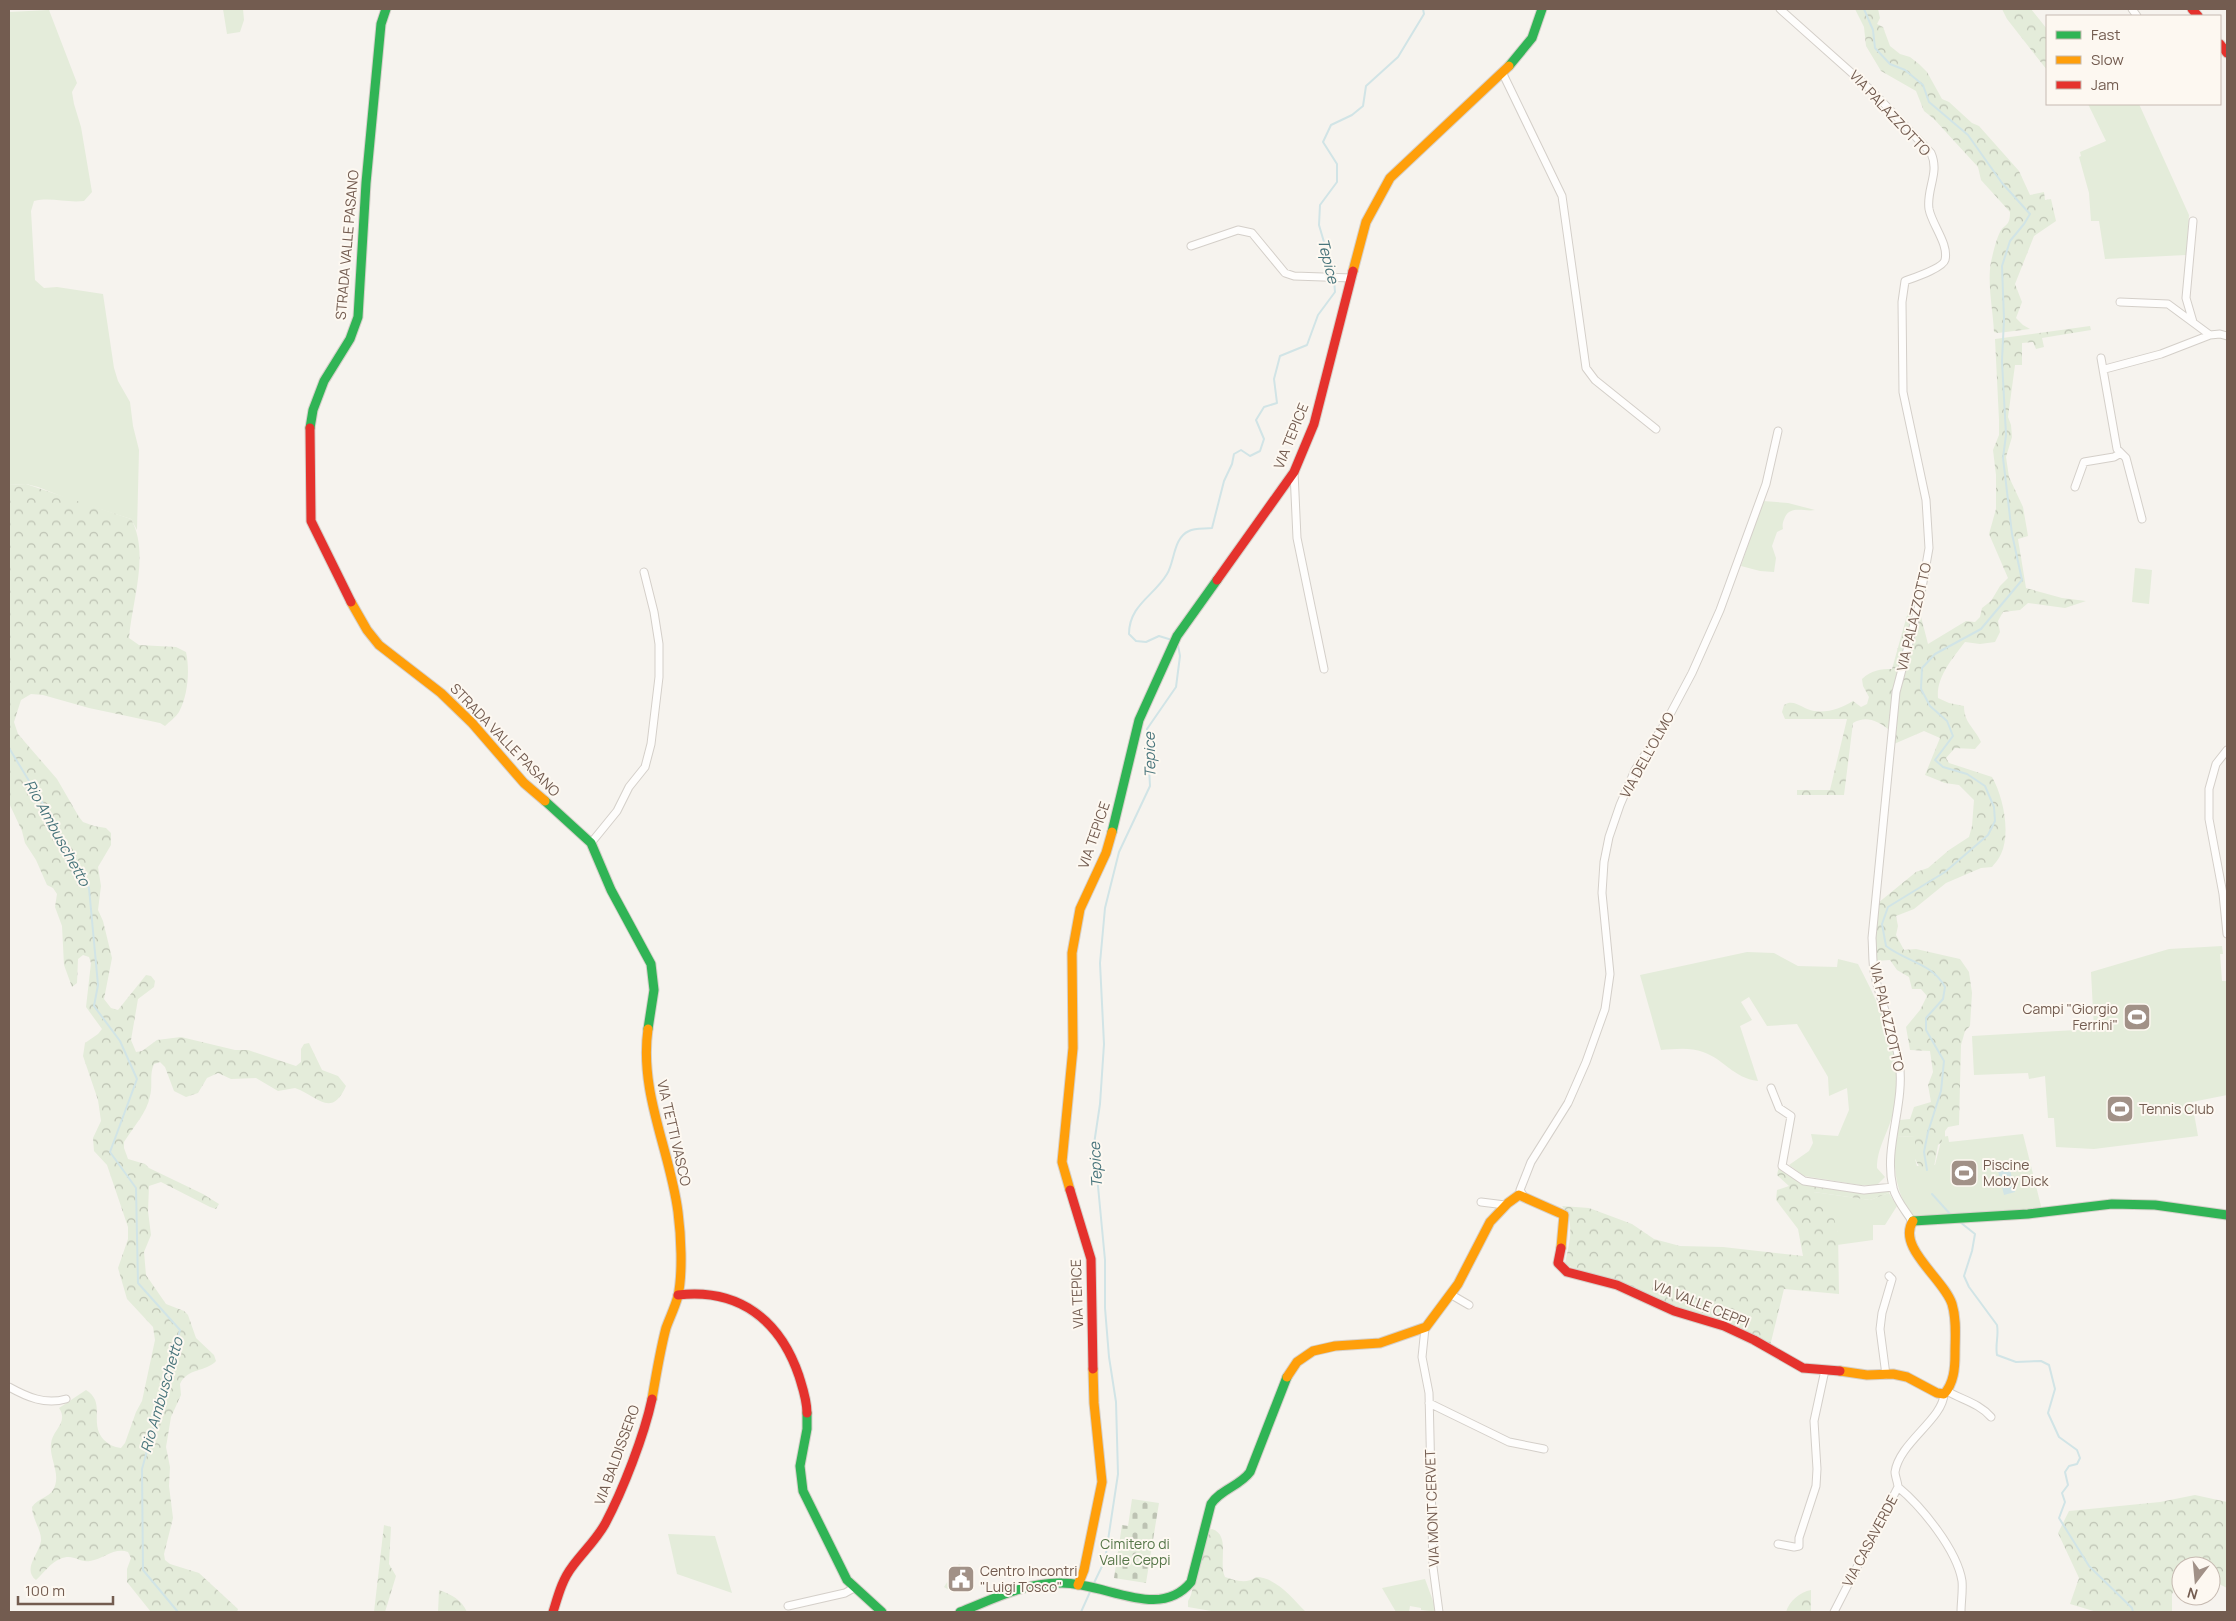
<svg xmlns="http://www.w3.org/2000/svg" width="2236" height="1621" font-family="Manrope,sans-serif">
  <defs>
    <pattern id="forest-crowns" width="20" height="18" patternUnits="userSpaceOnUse" patternTransform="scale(1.25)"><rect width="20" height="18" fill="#e4ecda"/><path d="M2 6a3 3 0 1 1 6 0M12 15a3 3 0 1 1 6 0" fill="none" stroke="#bdc2b3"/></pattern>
    <pattern id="cemetery-stones" width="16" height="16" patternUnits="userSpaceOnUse" patternTransform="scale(1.25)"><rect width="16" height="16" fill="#e4ecda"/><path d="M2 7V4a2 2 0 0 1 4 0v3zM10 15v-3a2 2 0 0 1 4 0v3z" fill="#bdc2b3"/></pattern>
  </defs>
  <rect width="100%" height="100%" fill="#f6f3ee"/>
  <path fill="#e4ecda" d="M201 9H243L244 20 240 32 227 34 223 9Z
    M49 10 77 83 72 92 74 104 81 127 92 192 84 201C66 203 51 197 34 201L31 211 35 280 44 288 57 287 103 294 114 368 118 381 130 402 133 426 139 450 137 530 131 519 71 500 38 487 26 484 9 485V12Z
    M2088 104H2139L2189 215 2186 255 2105 259 2099 221H2091L2089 193 2079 157 2081 156 2080 152 2106 141Z
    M1763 501 1788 503 1815 510C1804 512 1791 505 1785 517 1783 522 1782 524 1783 529L1777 532 1772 546 1776 558 1774 572 1760 571 1741 566Z
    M2135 568 2152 570 2149 604 2132 602Z
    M2222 946 2223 954H2220L2222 981H2227V1095L2192 1102 2198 1136 2094 1149 2056 1147 2054 1118H2048L2045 1076 2029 1079 2028 1073 1974 1075 1972 1036 2094 1029 2091 972 2169 949Z
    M1747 952 1774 953 1798 966 1837 967 1838 959 1858 964C1882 1010 1906 1060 1893 1113 1888 1134 1877 1147 1877 1168L1885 1177 1877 1185H1860L1804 1176 1789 1165 1809 1151 1813 1143 1811 1134 1838 1136 1849 1110 1847 1088 1829 1096 1828 1077 1797 1024 1767 1026 1749 997 1741 1002 1752 1020 1740 1026 1758 1081C1733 1078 1724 1059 1703 1052 1690 1047 1675 1049 1661 1050L1640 975Z
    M2023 1134 2042 1210 1913 1216C1895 1193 1892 1165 1897 1136L1915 1137V1159L1917 1166 1935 1165 1942 1137 1948 1136 1949 1142Z
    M1814 1192 1870 1200 1889 1193 1897 1206 1885 1225H1873V1240L1837 1245 1838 1232Z
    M668 1534 715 1536 732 1593 677 1574Z
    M959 1564 969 1571 954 1593 944 1587Z
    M1425 1579 1437 1612 1421 1610V1608L1410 1606 1409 1612H1396L1382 1588Z"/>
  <path fill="url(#forest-crowns)" d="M1855 9H1878L1880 18 1877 24 1883 27 1890 46 1900 54 1910 57 1919 64 1927 72 1942 99 1949 102 1972 123 1979 126 2019 171 2030 195 2044 192 2045 200 2051 199 2056 221 2034 236 2015 284 2022 302 2016 318 2023 325 2030 329 1998 333 1994 332C1993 309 1987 284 1991 262 1993 253 1996 240 2000 232 2005 223 2010 227 2010 212L1981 180 1978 167 1934 119 1924 111 1916 91 1881 71 1866 46 1864 27Z
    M2002 9H2031L2047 29V70L2007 19Z
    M2090 326 2091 330 2042 338 2044 347 2036 349 2033 342 2022 343V365H2015L2008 417 2011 425 2012 437 2006 457 2009 477 2023 507 2028 536 2018 539 2026 588 2062 598 2086 601 2065 608 2028 603 2020 610 2003 612 1998 621 2000 632 1995 642 1980 644 1965 642C1953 658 1936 677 1938 698L1949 703 1964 706C1964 723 1974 727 1981 742L1975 749 1955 748 1946 758 1949 763 1992 777C2003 796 2011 833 2001 854 1999 859 1995 863 1992 867L1981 868 1946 883 1914 909 1896 916 1898 926 1896 935 1904 950 1916 949 1960 959 1969 972 1972 993 1970 1026 1965 1031 1961 1045 1959 1125 1948 1127 1945 1131V1137H1942V1142L1938 1145 1934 1167 1921 1170 1915 1159V1137L1897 1136 1900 1120 1910 1119 1914 1107 1931 1102 1928 1085 1933 1072 1930 1051 1910 1050 1906 1027 1920 1010 1927 996 1921 989H1912L1909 977 1897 970 1890 960 1876 961 1875 938 1878 903 1916 872 1928 868 1949 850 1969 837 1972 826 1974 800 1959 785 1945 783 1925 775 1940 738 1924 731 1894 744 1899 692 1920 613 1928 644 1966 621 1975 622 1980 617 1982 608 1991 601 2000 586 2008 578 1989 534 1996 509V475L1993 450 1999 435V420L1995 339Z
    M26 484 131 519C150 553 132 601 129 638L139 645 176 647 186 652C190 670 188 695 179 712 176 717 169 722 165 726L160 723 89 708 43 695 31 694 21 700 14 722 18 734 57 779 79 817 83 822 94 826 106 828 111 833V845L98 867 101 886 98 910 103 921 112 958 104 999 111 1008 118 1010 146 975 151 976 155 981 154 987 138 999 131 1040 136 1052 142 1051 157 1040 181 1037 235 1050H248L296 1066 301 1062V1049L304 1044 309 1043 322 1070 338 1076 346 1086C331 1119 318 1096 295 1088L278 1091 256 1078 231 1079 218 1073 207 1078 198 1093 186 1097 174 1091 165 1067 160 1062 154 1064C149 1075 153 1085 150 1096 147 1113 133 1127 124 1142V1148L128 1159 145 1164 149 1168 203 1194 219 1204 216 1209 210 1207 161 1182 149 1186 148 1211 151 1235 144 1252 146 1275 166 1304 184 1311 188 1315 196 1338 214 1355 216 1361C206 1372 187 1368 180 1384L181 1395 171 1417 166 1447 170 1467 169 1486 173 1518 164 1554 165 1560 170 1564 199 1573 238 1609 237 1612H151L127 1582V1569L131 1558 128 1552C114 1547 104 1559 90 1561 78 1563 74 1553 60 1559 50 1563 44 1573 36 1580 22 1569 39 1554 41 1541 42 1531 32 1519 32 1507 38 1498 48 1498 53 1490 62 1475 49 1459 51 1444 52 1430 69 1423 59 1408L86 1390C107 1403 88 1423 104 1440 110 1445 113 1447 121 1448L125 1443 136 1412 142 1401 155 1340 153 1327 127 1299 118 1268 128 1239V1227L107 1165 94 1151 93 1138 101 1121 98 1100 83 1056 85 1043 98 1034 102 1029 86 1007 91 963 89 957 83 955 78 959 77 983 72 987 64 965 62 926 55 907 57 894 53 888 47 885 36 860 25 843 22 831 9 803V485Z
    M1911 601 1917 602 1893 692 1888 729C1878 721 1866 715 1853 723L1844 795H1797V790H1830L1847 719H1785L1782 712 1784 705C1795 698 1803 710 1814 711 1829 713 1841 708 1853 701L1861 707 1867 704 1869 697 1863 686 1862 679C1871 670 1881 669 1892 669Z
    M1779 1166 1804 1183 1890 1190 1889 1193 1870 1200 1814 1192 1832 1212 1838 1232 1839 1294 1784 1289 1770 1346 1676 1308 1633 1287 1580 1271 1565 1264C1569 1243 1576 1223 1562 1206L1589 1208 1632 1224 1654 1239 1680 1246 1723 1247 1803 1256 1798 1229 1776 1200 1777 1190 1789 1186 1777 1175Z
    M2195 1495 2227 1502V1588L2211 1580V1566H2181V1578L2172 1594V1612H2097L2070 1604 2079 1578 2058 1533 2069 1511 2160 1502Z
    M384 1525 391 1527 389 1564 396 1576 385 1612H374Z
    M1212 1529C1231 1535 1218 1562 1225 1577 1236 1581 1247 1584 1256 1577 1276 1577 1293 1599 1306 1612H1217L1188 1607V1601L1191 1595 1207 1530Z
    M439 1590C452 1595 461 1599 467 1612H438Z
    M1811 1590V1612H1786C1789 1601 1800 1592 1811 1590Z"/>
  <path fill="url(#cemetery-stones)" d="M1132 1499 1159 1503 1146 1583 1114 1578 1122 1525 1128 1526Z"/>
  <path fill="#d1e4e6" d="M2009 1164 2015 1192 2004 1195 1997 1167Z"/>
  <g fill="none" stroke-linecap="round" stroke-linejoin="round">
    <path stroke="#d1e4e6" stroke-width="2" d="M1864 9 1873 30 1875 48 1890 64 1905 70 1923 85 1929 102 1968 135 2002 183 2030 214 2024 224 2010 241 2002 266 2004 319 2002 361 2006 435 2003 458 2012 534 2022 580 1981 629 1935 654 1922 668 1921 689 1930 706 1947 721 1953 736 1935 760 1943 767 1967 774 1985 786 1994 807 1995 821 1988 835 1945 872 1888 907 1882 924 1886 946C1907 962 1932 963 1945 987L1943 999 1926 1018V1030L1944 1061 1941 1091 1928 1132 1924 1152 1927 1170
      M1334 276 1319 225 1320 205 1337 182V164L1323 142 1331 125 1352 115 1363 106 1366 86 1398 57 1424 14 1423 9
      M1172 640 1159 636 1146 642 1136 641 1129 634C1129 605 1154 596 1167 574 1175 561 1173 538 1189 531 1195 528 1205 529 1212 528L1224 481 1232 464 1234 454 1241 450 1250 456 1260 451 1264 439 1256 420 1264 407 1277 403 1274 379 1280 356 1307 345 1318 315 1335 292 1334 280
      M9 748 48 812 89 888 98 985 94 1006 120 1041 137 1079 110 1152 136 1188 138 1283 180 1330 142 1469 143 1570 178 1612
      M1932 1194 1951 1215
      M1960 1222 1975 1234 1972 1251 1964 1276 1969 1287 1997 1325C1999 1336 1995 1344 1997 1355L2016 1362 2041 1361 2049 1365 2055 1389 2048 1413 2059 1437 2077 1450 2080 1458 2077 1464 2069 1466 2065 1472 2068 1485 2062 1493 2065 1502 2059 1518 2089 1566 2132 1608 2133 1612
      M1093 1585 1105 1560 1118 1474 1116 1402 1109 1357 1105 1308V1260L1094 1144 1100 1104 1104 1044 1100 963 1105 908 1119 852 1150 786 1147 729 1176 687 1180 656 1178 645
      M1081 1612 1090 1592"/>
    <g stroke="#d4cfc9" stroke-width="9">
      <path id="street" d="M1780 9 1872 91 1931 153C1940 173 1926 189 1929 209 1932 225 1949 244 1945 260 1943 268 1913 278 1905 281L1902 302 1903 392 1926 500 1929 548 1919 605 1896 692 1872 938C1873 950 1872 964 1875 976 1881 1004 1894 1031 1899 1060 1906 1105 1883 1146 1893 1188 1896 1200 1905 1210 1912 1221
        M2132 9 2137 16
        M1503 74 1562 196 1586 368 1595 380 1656 429
        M1191 246 1238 230 1252 233 1285 273 1294 276 1352 278
        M2120 302 2168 304 2210 335 2220 334 2227 336
        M2193 322 2186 298 2193 221
        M2101 358 2117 449 2126 458 2142 519
        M2105 369 2161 354 2210 335
        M1294 472 1297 538 1324 669
        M2075 487 2084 462 2114 457 2121 453
        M2227 750 2216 764 2209 789V819L2223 894 2227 934
        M591 843 617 811 629 787 645 767 651 744 659 677V644L654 612 644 572
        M1771 1088 1779 1108 1791 1116 1782 1166 1804 1181 1864 1190 1893 1187
        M1523 1195 1520 1190 1531 1162 1568 1103 1586 1062 1605 1009 1610 974 1602 893 1604 862 1609 837 1620 805 1635 770 1666 722 1692 673 1720 610 1766 484 1778 431
        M1481 1202 1505 1205
        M1450 1294 1469 1305
        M1425 1328 1422 1357 1429 1393 1433 1567 1439 1612
        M1886 1375 1880 1329 1882 1313 1892 1279 1889 1276
        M9 1387C27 1397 45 1405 66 1399
        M1947 1391C1962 1400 1979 1403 1991 1417
        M1429 1403 1509 1442 1544 1449
        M1898 1487C1922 1507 1957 1550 1962 1581 1963 1591 1961 1602 1961 1612
        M1778 1544 1794 1547 1799 1546V1538L1816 1486 1817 1469 1814 1421 1825 1370
        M788 1606 845 1593 854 1588
        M1834 1612 1898 1487C1898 1483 1895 1476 1895 1472 1899 1443 1943 1419 1944 1394"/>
    </g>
    <g stroke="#d6d0ca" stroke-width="11">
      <path id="fast" d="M1509 66 1532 38 1542 9
        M310 428 313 410 324 381 350 339 358 317 366 183 381 24 386 9
        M545 801 591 843 611 890 651 964 654 990 648 1029
        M1112 832 1139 720 1177 636 1217 580
        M1913 1221 2028 1214 2112 1204 2155 1205 2227 1215
        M807 1413V1429L800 1466 803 1491 847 1580 882 1612
        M960 1612C993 1599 1026 1582 1062 1583 1107 1583 1159 1621 1191 1582L1211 1504C1221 1489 1240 1486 1250 1472L1287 1377"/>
    </g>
    <g stroke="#d6d0ca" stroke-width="11">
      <path id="slow" d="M1353 271 1366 222 1390 178 1509 66
        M351 602 367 630 379 645 441 693 472 723 524 783 545 801
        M648 1029C639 1093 670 1150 678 1212 681 1235 683 1272 678 1296 675 1307 670 1317 666 1328 660 1351 656 1375 652 1399
        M1070 1190 1062 1162 1073 1048 1072 953 1080 909 1106 853 1112 832
        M1840 1371 1867 1375 1893 1374 1907 1377 1937 1393 1944 1394C1954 1383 1955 1368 1955 1354 1955 1337 1957 1320 1952 1304 1944 1279 1896 1247 1913 1221
        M1287 1377 1297 1362 1313 1351 1335 1346 1380 1343 1426 1327 1458 1284 1490 1222 1508 1203 1519 1195 1564 1215 1561 1248
        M1078 1585 1084 1570 1102 1482 1094 1403 1093 1369"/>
    </g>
    <g stroke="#d6d0ca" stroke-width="11">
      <path id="jam" d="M2192 9 2198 16
        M2220 44 2227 53
        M310 428 311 521 351 602
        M1217 580 1294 472 1314 424 1353 271
        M1070 1190 1091 1259 1093 1369
        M1561 1248 1558 1263 1567 1272 1617 1285 1674 1311 1724 1326 1754 1340 1803 1368 1840 1371
        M678 1295C739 1288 780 1320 799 1376 803 1389 807 1400 807 1413
        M553 1612C558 1596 562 1580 572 1567 583 1552 596 1540 605 1524 623 1490 644 1436 652 1399"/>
    </g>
    <use href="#street" stroke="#fefdfc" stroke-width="7"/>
    <use href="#fast" stroke="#30b455" stroke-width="9"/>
    <use href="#slow" stroke="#ff9f0a" stroke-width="9"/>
    <use href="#jam" stroke="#e5322d" stroke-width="9"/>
  </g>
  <defs>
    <g id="stadium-square" transform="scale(1.4375)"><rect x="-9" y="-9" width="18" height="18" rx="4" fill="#a19187" stroke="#fdf8f1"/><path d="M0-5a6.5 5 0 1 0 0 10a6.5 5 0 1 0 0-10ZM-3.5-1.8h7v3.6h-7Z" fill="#fff"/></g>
    <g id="civic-square" transform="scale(1.4375)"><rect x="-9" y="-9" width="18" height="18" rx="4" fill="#a19187" stroke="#fdf8f1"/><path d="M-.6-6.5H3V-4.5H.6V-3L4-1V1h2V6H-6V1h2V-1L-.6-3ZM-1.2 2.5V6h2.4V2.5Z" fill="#fff"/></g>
  </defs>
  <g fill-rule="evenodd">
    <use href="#stadium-square" x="2137" y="1017"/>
    <use href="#stadium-square" x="2120" y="1109"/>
    <use href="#stadium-square" x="1964" y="1173"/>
    <use href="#civic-square" x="961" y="1579"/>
  </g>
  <g text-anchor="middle" stroke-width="4" stroke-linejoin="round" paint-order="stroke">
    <g font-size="14" fill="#735c50" stroke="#fdf8f1">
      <text transform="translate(1890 113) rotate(47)" y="5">VIA PALAZZOTTO</text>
      <text transform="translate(347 245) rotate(-85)" y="5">STRADA VALLE PASANO</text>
      <text transform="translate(1291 436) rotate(-68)" y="5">VIA TEPICE</text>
      <text transform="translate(1914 617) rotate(-77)" y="5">VIA PALAZZOTTO</text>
      <text transform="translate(505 740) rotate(46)" y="5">STRADA VALLE PASANO</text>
      <text transform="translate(1647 755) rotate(-61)" y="5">VIA DELL'OLMO</text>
      <text transform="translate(1094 835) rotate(-71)" y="5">VIA TEPICE</text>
      <text transform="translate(1887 1017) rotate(77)" y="5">VIA PALAZZOTTO</text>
      <text transform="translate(674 1133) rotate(77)" y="5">VIA TETTI VASCO</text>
      <text transform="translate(1077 1294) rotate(-92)" y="5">VIA TEPICE</text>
      <text transform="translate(1701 1304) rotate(22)" y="5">VIA VALLE CEPPI</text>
      <text transform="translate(617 1455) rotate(-70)" y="5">VIA BALDISSERO</text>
      <text transform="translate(1432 1508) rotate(-92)" y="5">VIA MONT CERVET</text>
      <text transform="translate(1870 1541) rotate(-62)" y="5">VIA CASAVERDE</text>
    </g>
    <g font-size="14" fill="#735c50" stroke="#fdf8f1" text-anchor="start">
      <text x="2118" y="1014" text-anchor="end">Campi "Giorgio<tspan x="2118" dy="16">Ferrini"</tspan></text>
      <text x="2139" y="1114">Tennis Club</text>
      <text x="1983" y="1170">Piscine<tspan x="1983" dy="16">Moby Dick</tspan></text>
      <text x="980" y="1576">Centro Incontri<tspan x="980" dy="16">"Luigi Tosco"</tspan></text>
    </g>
    <g font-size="14" fill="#57774a" stroke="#fdf8f1">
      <text x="1135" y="1549">Cimitero di<tspan x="1135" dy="16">Valle Ceppi</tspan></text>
    </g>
    <g font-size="15" font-style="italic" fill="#49757c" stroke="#fdf8f1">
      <text transform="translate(1328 261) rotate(76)" y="5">Tepice</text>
      <text transform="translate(1150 755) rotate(-91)" y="5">Tepice</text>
      <text transform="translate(57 833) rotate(61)" y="5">Rio Ambuschetto</text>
      <text transform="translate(1096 1165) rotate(-93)" y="5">Tepice</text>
      <text transform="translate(162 1395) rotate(-74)" y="5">Rio Ambuschetto</text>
    </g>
  </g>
  <rect width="2236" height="1621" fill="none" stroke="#735c50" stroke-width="20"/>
  <rect x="2046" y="15" width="175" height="90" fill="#fdf8f1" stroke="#c6bab1"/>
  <rect x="2056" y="31" width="25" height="8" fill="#30b455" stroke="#c6bab1"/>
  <text x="2091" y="40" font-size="15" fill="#735c50">Fast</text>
  <rect x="2056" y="56" width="25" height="8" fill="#ff9f0a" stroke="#c6bab1"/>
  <text x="2091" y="65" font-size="15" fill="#735c50">Slow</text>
  <rect x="2056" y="81" width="25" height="8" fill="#e5322d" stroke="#c6bab1"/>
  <text x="2091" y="90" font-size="15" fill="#735c50">Jam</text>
  <g transform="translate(2196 1581) rotate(196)"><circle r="24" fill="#fdf8f1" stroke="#c6bab1"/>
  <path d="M0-4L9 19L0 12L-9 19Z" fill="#a19187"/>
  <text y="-8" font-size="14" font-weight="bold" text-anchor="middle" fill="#735c50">N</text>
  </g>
  <path d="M18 1596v8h95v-8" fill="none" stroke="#735c50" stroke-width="2.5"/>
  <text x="25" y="1596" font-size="15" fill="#735c50" stroke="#fdf8f1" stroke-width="4" paint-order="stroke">100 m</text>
</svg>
